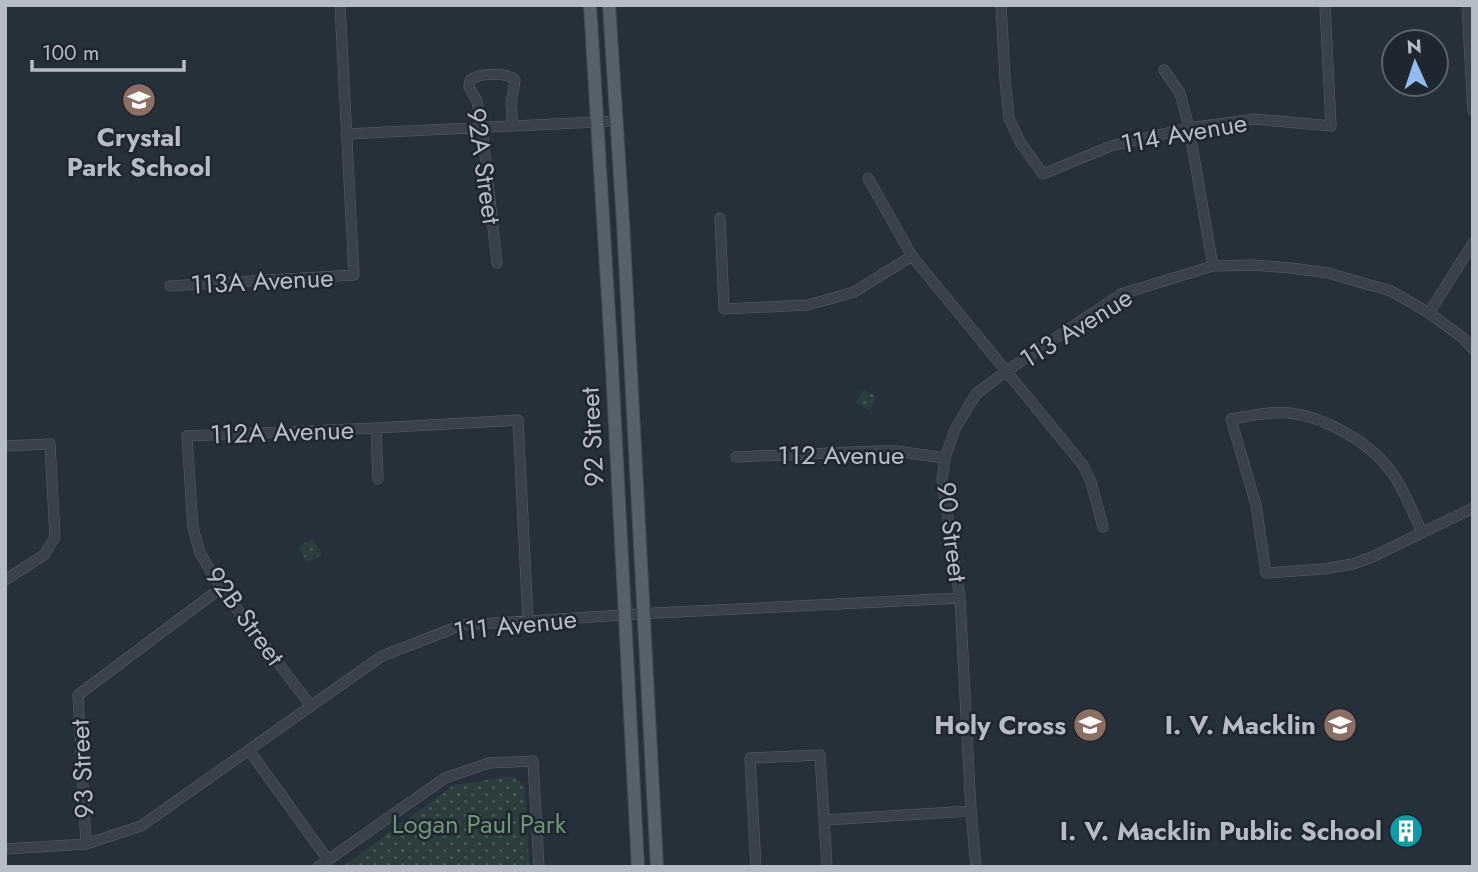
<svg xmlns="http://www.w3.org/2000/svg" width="1478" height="872" font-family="Jost,sans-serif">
  <defs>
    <pattern id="grass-dots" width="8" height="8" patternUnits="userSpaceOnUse" patternTransform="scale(1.75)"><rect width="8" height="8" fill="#2b3e3d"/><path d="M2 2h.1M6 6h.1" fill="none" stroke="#485858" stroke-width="1.8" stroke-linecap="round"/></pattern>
  </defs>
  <rect width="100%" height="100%" fill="#26303a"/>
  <path fill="url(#grass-dots)" d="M863 390 876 396 870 410 856 403Z
    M313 539 322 554 308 563 298 547Z
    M513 776 525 786 529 867H342L454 785Z"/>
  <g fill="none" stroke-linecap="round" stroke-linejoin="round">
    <g stroke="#575f69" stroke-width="11">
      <path id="minor" d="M1001 5 1005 79 1009 118 1020 142 1043 174 1111 146 1189 128 1255 119 1331 126 1325 5
        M1467 5 1473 111
        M1164 70 1180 93 1189 128 1213 266
        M346 134 616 121
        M868 178 912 256 1083 465 1091 482 1103 527
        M720 218 724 309 808 305 854 292 912 256
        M497 263 482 128 477 101 469 87 470 80C480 73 506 72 515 80L511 104 513 126
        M170 286 354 275 340 5
        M1429 313 1473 243
        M376 428 378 479
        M5 446 50 444 55 537 44 555 5 580
        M736 457 877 451H896L945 458
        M1422 532C1412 512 1404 488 1390 470 1369 442 1325 417 1290 413 1270 411 1250 416 1231 419L1256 505 1266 573 1324 569 1353 564 1372 557 1473 508
        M311 706 221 588 200 553 193 528 187 436 376 428 518 420 528 620
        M249 750 328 860
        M824 820 971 811
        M86 844 78 695 221 588
        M5 849 86 844 141 826 382 656 462 625 655 613 960 598
        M318 867 445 778 489 763 533 761 539 867
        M756 867 750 758 820 755 827 867
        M976 867 971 811 960 598 942 480 945 458 955 429 976 394 1005 372 1121 294 1213 266 1253 265 1291 268 1328 273 1391 291 1429 313 1463 338 1473 349"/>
    </g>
    <g stroke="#454d57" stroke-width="14">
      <path id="major" d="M590 5 611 348 638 867
        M609 5 623 222 657 867"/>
    </g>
    <use href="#minor" stroke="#39414b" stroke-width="10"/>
    <use href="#major" stroke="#57616b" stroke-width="12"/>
  </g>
  <defs>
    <g id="school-disc" transform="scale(1.75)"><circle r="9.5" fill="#8d6e63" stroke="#1e2630"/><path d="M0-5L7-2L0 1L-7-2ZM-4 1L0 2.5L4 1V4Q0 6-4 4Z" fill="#fff"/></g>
    <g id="building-disc" transform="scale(1.75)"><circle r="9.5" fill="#0f9aa8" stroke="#1e2630"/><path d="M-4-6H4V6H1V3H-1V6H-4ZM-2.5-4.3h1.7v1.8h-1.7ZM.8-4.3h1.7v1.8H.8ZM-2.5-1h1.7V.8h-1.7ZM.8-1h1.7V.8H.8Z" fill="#fff"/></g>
  </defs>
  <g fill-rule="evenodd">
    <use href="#school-disc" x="139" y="100"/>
    <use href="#school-disc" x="1090" y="725"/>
    <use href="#school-disc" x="1340" y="725"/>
    <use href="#building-disc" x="1406" y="831"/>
  </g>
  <g text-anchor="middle" stroke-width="5" stroke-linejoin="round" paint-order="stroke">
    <g font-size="26" fill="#b5bcc6" stroke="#1e2630">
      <text transform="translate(1184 133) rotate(-10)" y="9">114 Avenue</text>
      <text transform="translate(484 166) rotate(82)" y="9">92A Street</text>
      <text transform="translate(262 281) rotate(-3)" y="9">113A Avenue</text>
      <text transform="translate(1076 328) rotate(-32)" y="9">113 Avenue</text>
      <text transform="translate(282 432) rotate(-2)" y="9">112A Avenue</text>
      <text transform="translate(592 437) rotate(-93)" y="9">92 Street</text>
      <text x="841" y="464">112 Avenue</text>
      <text transform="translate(952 532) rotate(83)" y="9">90 Street</text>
      <text transform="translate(245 616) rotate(54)" y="9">92B Street</text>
      <text transform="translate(515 625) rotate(-6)" y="9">111 Avenue</text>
      <text transform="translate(82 769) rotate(-93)" y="9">93 Street</text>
    </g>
    <g font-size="26" font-weight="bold" fill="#b5bcc6" stroke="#1e2630" text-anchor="end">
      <text x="139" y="146" text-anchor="middle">Crystal<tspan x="139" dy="30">Park School</tspan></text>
      <text x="1066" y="734">Holy Cross</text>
      <text x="1316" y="734">I. V. Macklin</text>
      <text x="1382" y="840">I. V. Macklin Public School</text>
    </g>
    <g font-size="26" fill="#6e9575" stroke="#1e2630">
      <text x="479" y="833">Logan Paul Park</text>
    </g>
  </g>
  <rect width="1478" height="872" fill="none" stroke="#b5bcc6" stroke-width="14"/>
  <g transform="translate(1415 63) rotate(357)"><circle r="33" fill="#1e2630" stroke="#5a626c" stroke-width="2"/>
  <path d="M0-5L12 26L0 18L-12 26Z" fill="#93bbed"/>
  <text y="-10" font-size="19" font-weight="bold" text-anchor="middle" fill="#b5bcc6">N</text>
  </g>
  <path d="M32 60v10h152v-10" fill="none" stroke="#b5bcc6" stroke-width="3.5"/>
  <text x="42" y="60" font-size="21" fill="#b5bcc6" stroke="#1e2630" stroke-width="5" paint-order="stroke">100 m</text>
</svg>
